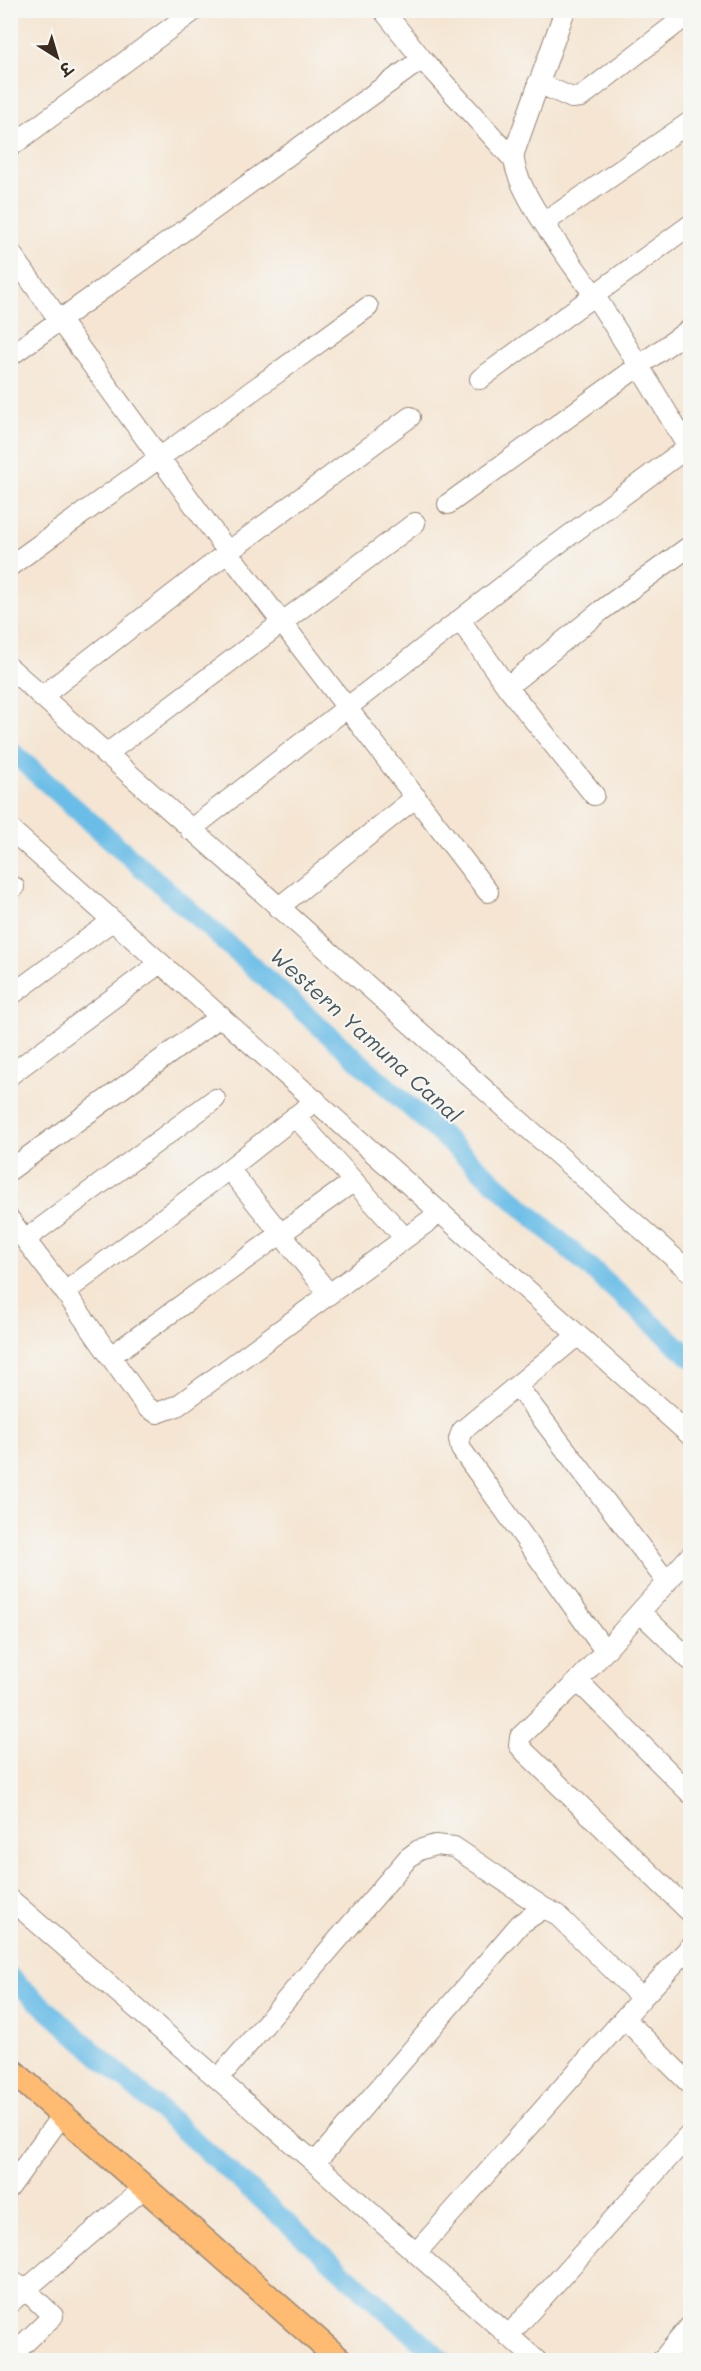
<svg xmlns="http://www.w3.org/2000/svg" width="701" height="2371" font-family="Mali,'Playpen Sans Deva',sans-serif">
  <rect width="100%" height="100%" fill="#f6f6f2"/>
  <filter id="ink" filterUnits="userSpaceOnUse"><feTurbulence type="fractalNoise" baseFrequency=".0167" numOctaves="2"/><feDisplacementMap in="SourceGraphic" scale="12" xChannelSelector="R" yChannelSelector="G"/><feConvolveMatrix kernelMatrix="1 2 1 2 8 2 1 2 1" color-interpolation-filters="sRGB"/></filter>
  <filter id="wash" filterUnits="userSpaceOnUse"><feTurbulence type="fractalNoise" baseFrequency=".008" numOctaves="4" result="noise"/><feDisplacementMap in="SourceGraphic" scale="24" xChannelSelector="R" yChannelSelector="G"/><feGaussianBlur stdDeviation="1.35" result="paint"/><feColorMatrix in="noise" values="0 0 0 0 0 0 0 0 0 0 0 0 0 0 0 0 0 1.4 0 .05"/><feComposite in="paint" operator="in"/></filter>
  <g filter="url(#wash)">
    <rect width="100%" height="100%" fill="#f5e5d2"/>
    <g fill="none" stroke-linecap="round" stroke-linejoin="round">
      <path stroke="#6bbde7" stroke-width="20" d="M10 750 690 1357
        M10 1977 442 2360"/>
    </g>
  </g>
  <g filter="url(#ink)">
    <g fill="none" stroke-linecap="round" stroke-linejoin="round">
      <g stroke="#988878" stroke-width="22">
        <path id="minor" d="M383 10 422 59 513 159
          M565 10 514 153C510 186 574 265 594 295 628 346 659 399 690 451
          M538 83 572 98 581 97 690 13
          M10 147 195 10
          M544 223 690 122
          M10 252 228 552 488 892
          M10 356 422 59
          M480 379 690 225
          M448 504 690 329
          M10 566 368 307
          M460 620 507 687 594 795
          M10 668 690 1272
          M507 687 602 610 690 546
          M41 697 228 552 410 417
          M105 755 415 523
          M10 829 690 1435
          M190 830 543 555 688 447
          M10 889 14 887
          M278 908 416 797
          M10 996 112 921
          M10 1075 160 963
          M295 1116 405 1238
          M229 1169 329 1294
          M10 1170 221 1016
          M10 1220 65 1292 139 1397 147 1407 157 1413 177 1406 441 1212
          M26 1239 215 1099
          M65 1292 229 1169 316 1100
          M578 1335 462 1431 459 1439 461 1449 605 1651
          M111 1356 354 1181
          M517 1386 667 1582
          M640 1612 690 1660
          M578 1681 690 1556
          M690 1793 578 1681 520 1737 519 1745 525 1752 690 1912
          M10 1899 315 2163 536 2360
          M624 2018 690 2084
          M218 2079 408 1858 419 1850 435 1845 454 1847 544 1908
          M315 2163 520 1924 544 1908 556 1914 642 1998
          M10 2187 62 2115
          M416 2253 642 1998 690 1947
          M10 2280 26 2290 53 2316 10 2357
          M10 2303 144 2188
          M508 2336 690 2134
          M662 2360 690 2326"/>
      </g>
      <g stroke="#988878" stroke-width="27">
        <path id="major" d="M10 2069 340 2360"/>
      </g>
      <use href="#minor" stroke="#fff" stroke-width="20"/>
      <use href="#major" stroke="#febb71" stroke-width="24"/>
    </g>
  </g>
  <g text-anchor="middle" stroke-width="4.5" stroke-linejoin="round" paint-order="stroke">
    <g font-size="22" font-style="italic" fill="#49565a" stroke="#f6f6f2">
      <text transform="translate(366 1035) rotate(42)" y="8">Western Yamuna Canal</text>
    </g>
  </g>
  <rect width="701" height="2371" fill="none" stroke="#f6f6f2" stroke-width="36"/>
  <g transform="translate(57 57) rotate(143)" stroke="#f6f6f2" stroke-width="4.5" paint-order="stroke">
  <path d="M0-4.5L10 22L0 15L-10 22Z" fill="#3b2a1e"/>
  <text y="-9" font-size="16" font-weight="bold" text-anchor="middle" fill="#3b2a1e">उ</text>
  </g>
</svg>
